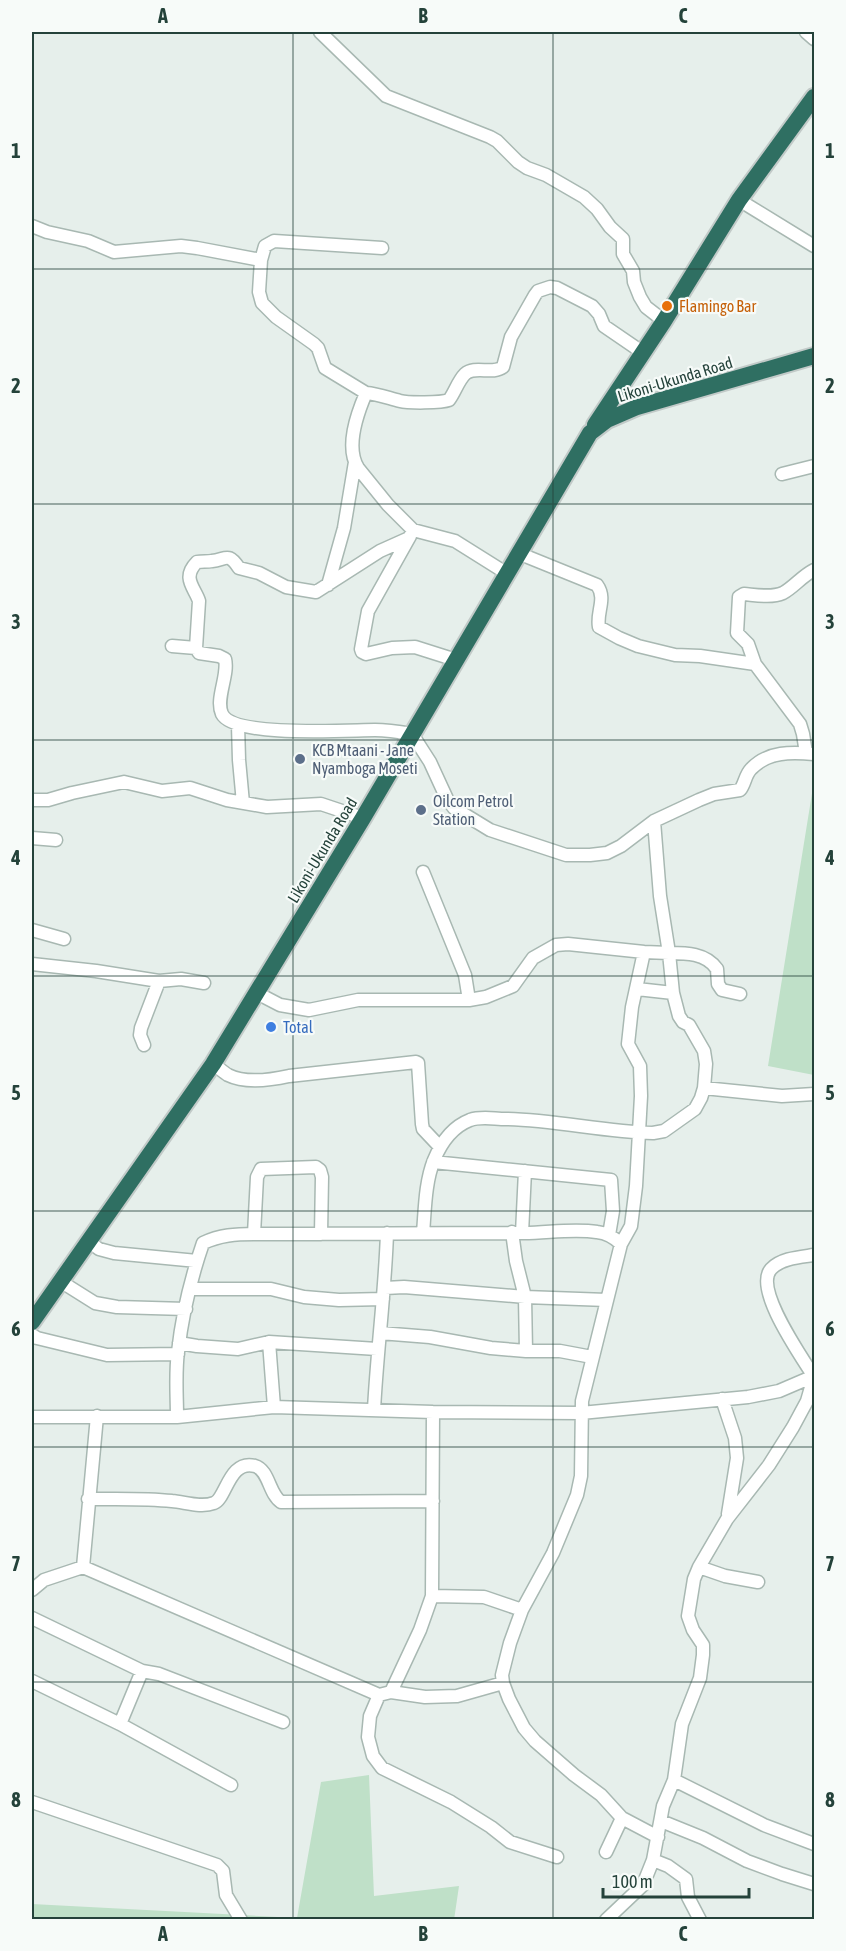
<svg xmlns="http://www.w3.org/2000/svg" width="846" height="1951" font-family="'Asap Condensed',sans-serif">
  <rect width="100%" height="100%" fill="#e6efeb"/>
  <path fill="#bfe0c8" d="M814 781V1075L768 1066Z
    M369 1775 374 1896 459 1886 454 1920H32V1904L297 1918 321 1782Z"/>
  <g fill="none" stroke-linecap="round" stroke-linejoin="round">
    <g stroke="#a8b8b2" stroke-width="15">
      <path id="minor" d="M320 32 386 96 490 137 497 141 518 162 527 168 546 175 584 197 597 209 610 227 623 239V254L633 271 634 282 640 297 646 307 664 321
        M806 32 814 39
        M739 200 814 246
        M32 226 47 232 88 241 114 252 181 246 197 248 261 260 259 292 262 303 276 317 314 344 318 348 325 368 366 393C357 414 345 447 358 468L388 505 413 530 455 541 506 573
        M261 260 265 246 274 241 382 248
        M366 393C378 394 388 398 400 401 408 403 441 403 449 400 455 392 458 381 465 374 475 365 492 375 503 367L511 337 535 295 538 291 550 287 557 288 592 306 599 314 604 326 642 352
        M782 474 814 466
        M410 536 368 611 361 649 362 652 366 654 392 648 415 647 456 660
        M518 553 597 585C607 599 596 612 599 627L619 638 638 646 675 655 700 656 755 664 800 724 803 734 806 753
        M328 585 344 528 355 462
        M172 646 196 648 199 653 219 656 225 659C229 675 215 699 222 714 234 738 349 730 375 730 388 730 400 732 412 734L430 762 447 799 454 808 490 830 566 855H590L607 853 621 846 654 821 699 800 714 794 740 790C745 784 745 775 751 769 768 751 792 752 814 754
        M196 648 199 601C195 588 181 578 197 562 202 561 207 562 212 561 227 559 228 552 239 568L259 573 286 587 316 592 380 551 409 538
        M755 664 748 644 737 633 739 597 744 594C756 595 771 598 783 593 794 587 802 576 814 570
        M238 725 239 760 243 803
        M32 800H48L72 793 124 782 162 791 190 788 227 800 267 807 321 804 363 818
        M654 821 660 896 669 953C686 953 706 953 717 969L718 984 722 990 740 994
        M32 838 56 840
        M423 872 465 975 469 1000
        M32 930 64 939
        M32 964 96 971 159 981 181 979 204 983
        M637 989 673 993
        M255 992 280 1005 309 1010 358 1000H469L486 997 513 986 533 958 556 945 568 944 644 952 669 953 673 993 679 1016 683 1022 689 1025 704 1051 706 1064 704 1088 701 1098 695 1109 664 1131 653 1133C604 1132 556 1120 506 1119 494 1119 481 1116 470 1120 452 1127 441 1143 434 1160 425 1182 425 1210 423 1233
        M144 1045 140 1035 141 1028 159 981
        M213 1064C218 1067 223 1072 228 1075 246 1084 271 1080 289 1076L416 1062 418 1063 422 1124 423 1129 440 1147
        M704 1088 782 1096 814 1094
        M433 1162 611 1180 613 1211 609 1235
        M512 1232 516 1261 525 1297 526 1351
        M522 1233 525 1171
        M254 1234 257 1177 261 1169 316 1167 320 1170 322 1177 321 1234
        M88 1241 99 1249 114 1253 197 1261
        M621 1244 631 1226 636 1186 641 1096 640 1066 628 1044 632 1007 644 952
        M60 1281 95 1303 117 1307 186 1309
        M385 1288 404 1287 525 1297 607 1300
        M190 1289H271L304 1297 339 1300 383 1299
        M380 1333 430 1337 491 1348 526 1351H560L592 1357
        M32 1335 37 1338 107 1355 178 1354
        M269 1342 274 1407
        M179 1343 197 1346 238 1349 269 1342 377 1349
        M722 1399 735 1438 737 1458 728 1514
        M374 1410C377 1351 385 1293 387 1233
        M433 1412 432 1596 420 1630 391 1692 379 1695 370 1716 368 1737 373 1756 382 1768 451 1802 491 1827 510 1842 557 1857
        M97 1416 83 1567 379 1695
        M32 1417H177L274 1407 433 1412 581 1413 748 1397 779 1391 814 1376
        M177 1417C177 1396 175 1373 178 1352 182 1316 191 1278 203 1243 220 1235 236 1234 254 1234 344 1234 434 1233 524 1233 548 1233 573 1228 597 1232 606 1233 614 1237 621 1244L582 1401 581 1476 577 1495 553 1553 522 1610 510 1643 502 1675 503 1683 509 1699 524 1728 535 1741 574 1775 601 1795 622 1818 658 1837
        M88 1499C116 1499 145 1498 172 1501 185 1502 201 1508 214 1503 226 1499 229 1459 255 1466 269 1470 269 1494 281 1502L433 1501
        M699 1567 725 1576 758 1582
        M32 1590 44 1580 83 1567
        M432 1596 484 1597 522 1610
        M32 1618 142 1671 159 1674 283 1722
        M32 1681 120 1724 231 1785
        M391 1692 425 1697 457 1696 503 1683
        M120 1724 142 1671
        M674 1780 764 1825 814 1844
        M32 1802 217 1865 223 1871 226 1895 241 1920
        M661 1821 703 1838 747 1861 782 1874 814 1884
        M606 1852 622 1818
        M653 1860 668 1866 686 1879 688 1897 700 1920
        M606 1920 643 1885 653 1860 663 1806 674 1780 682 1724 700 1678 703 1655V1645L693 1630 688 1616 694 1579 699 1567 727 1519 769 1465 793 1427 807 1401 814 1377C802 1357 753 1289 771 1269 781 1258 801 1257 814 1255"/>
    </g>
    <g stroke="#c2cac8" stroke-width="20">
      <path id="highway" d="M595 425 664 321 739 200 814 97
        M32 1322 213 1064 363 818 590 433 607 420 637 407 814 356"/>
    </g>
    <use href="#minor" stroke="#fff" stroke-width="12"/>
    <use href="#highway" stroke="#2f6f62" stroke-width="16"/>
  </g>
  <path fill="none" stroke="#24423a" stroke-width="1.5" stroke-opacity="0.55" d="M293 32V1920M553 32V1920M32 269H814M32 504H814M32 740H814M32 976H814M32 1211H814M32 1447H814M32 1682H814"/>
  <circle fill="#e8710a" stroke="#f7fbf9" stroke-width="2" cx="667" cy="306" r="6"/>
  <g fill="#5c6f8a" stroke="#f7fbf9" stroke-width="2">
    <circle cx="300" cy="759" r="6"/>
    <circle cx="421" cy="810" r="6"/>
  </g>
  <circle fill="#3f7fe0" stroke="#f7fbf9" stroke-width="2" cx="271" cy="1027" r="6"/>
  <g text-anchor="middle" stroke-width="4.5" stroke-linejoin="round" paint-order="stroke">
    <g font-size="16" fill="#c56008" stroke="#f7fbf9" text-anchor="start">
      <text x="679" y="312">Flamingo Bar</text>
    </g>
    <g font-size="16" fill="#24423a" stroke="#f7fbf9">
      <text transform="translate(675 379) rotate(-17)" y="6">Likoni-Ukunda Road</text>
      <text transform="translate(322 850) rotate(-59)" y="6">Likoni-Ukunda Road</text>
    </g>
    <g font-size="16" fill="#4e5e75" stroke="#f7fbf9" text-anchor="start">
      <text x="312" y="756">KCB Mtaani - Jane<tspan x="312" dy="18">Nyamboga Moseti</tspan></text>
      <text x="433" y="807">Oilcom Petrol<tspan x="433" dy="18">Station</tspan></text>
    </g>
    <g font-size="16" fill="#366cbe" stroke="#f7fbf9" text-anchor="start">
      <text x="283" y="1033">Total</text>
    </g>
  </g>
  <rect width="846" height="1951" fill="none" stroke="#f7fbf9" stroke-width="66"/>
  <path d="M603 1888v9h146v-9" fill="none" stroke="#24423a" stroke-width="3"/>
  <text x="612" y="1888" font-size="18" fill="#24423a" stroke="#f7fbf9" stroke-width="4.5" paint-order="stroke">100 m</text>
  <rect x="33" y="33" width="780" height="1885" fill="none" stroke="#24423a" stroke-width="2"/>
  <g font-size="20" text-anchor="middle" font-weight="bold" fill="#24423a">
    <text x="163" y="23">A</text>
    <text x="423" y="23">B</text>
    <text x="683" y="23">C</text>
    <text x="16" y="158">1</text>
    <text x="830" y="158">1</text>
    <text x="16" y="393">2</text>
    <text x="830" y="393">2</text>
    <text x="16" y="629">3</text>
    <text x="830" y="629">3</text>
    <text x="16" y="865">4</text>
    <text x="830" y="865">4</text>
    <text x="16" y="1100">5</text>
    <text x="830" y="1100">5</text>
    <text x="16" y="1336">6</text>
    <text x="830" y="1336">6</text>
    <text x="16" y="1571">7</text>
    <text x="830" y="1571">7</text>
    <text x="16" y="1807">8</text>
    <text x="830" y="1807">8</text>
    <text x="163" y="1941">A</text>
    <text x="423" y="1941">B</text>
    <text x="683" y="1941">C</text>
  </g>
</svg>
